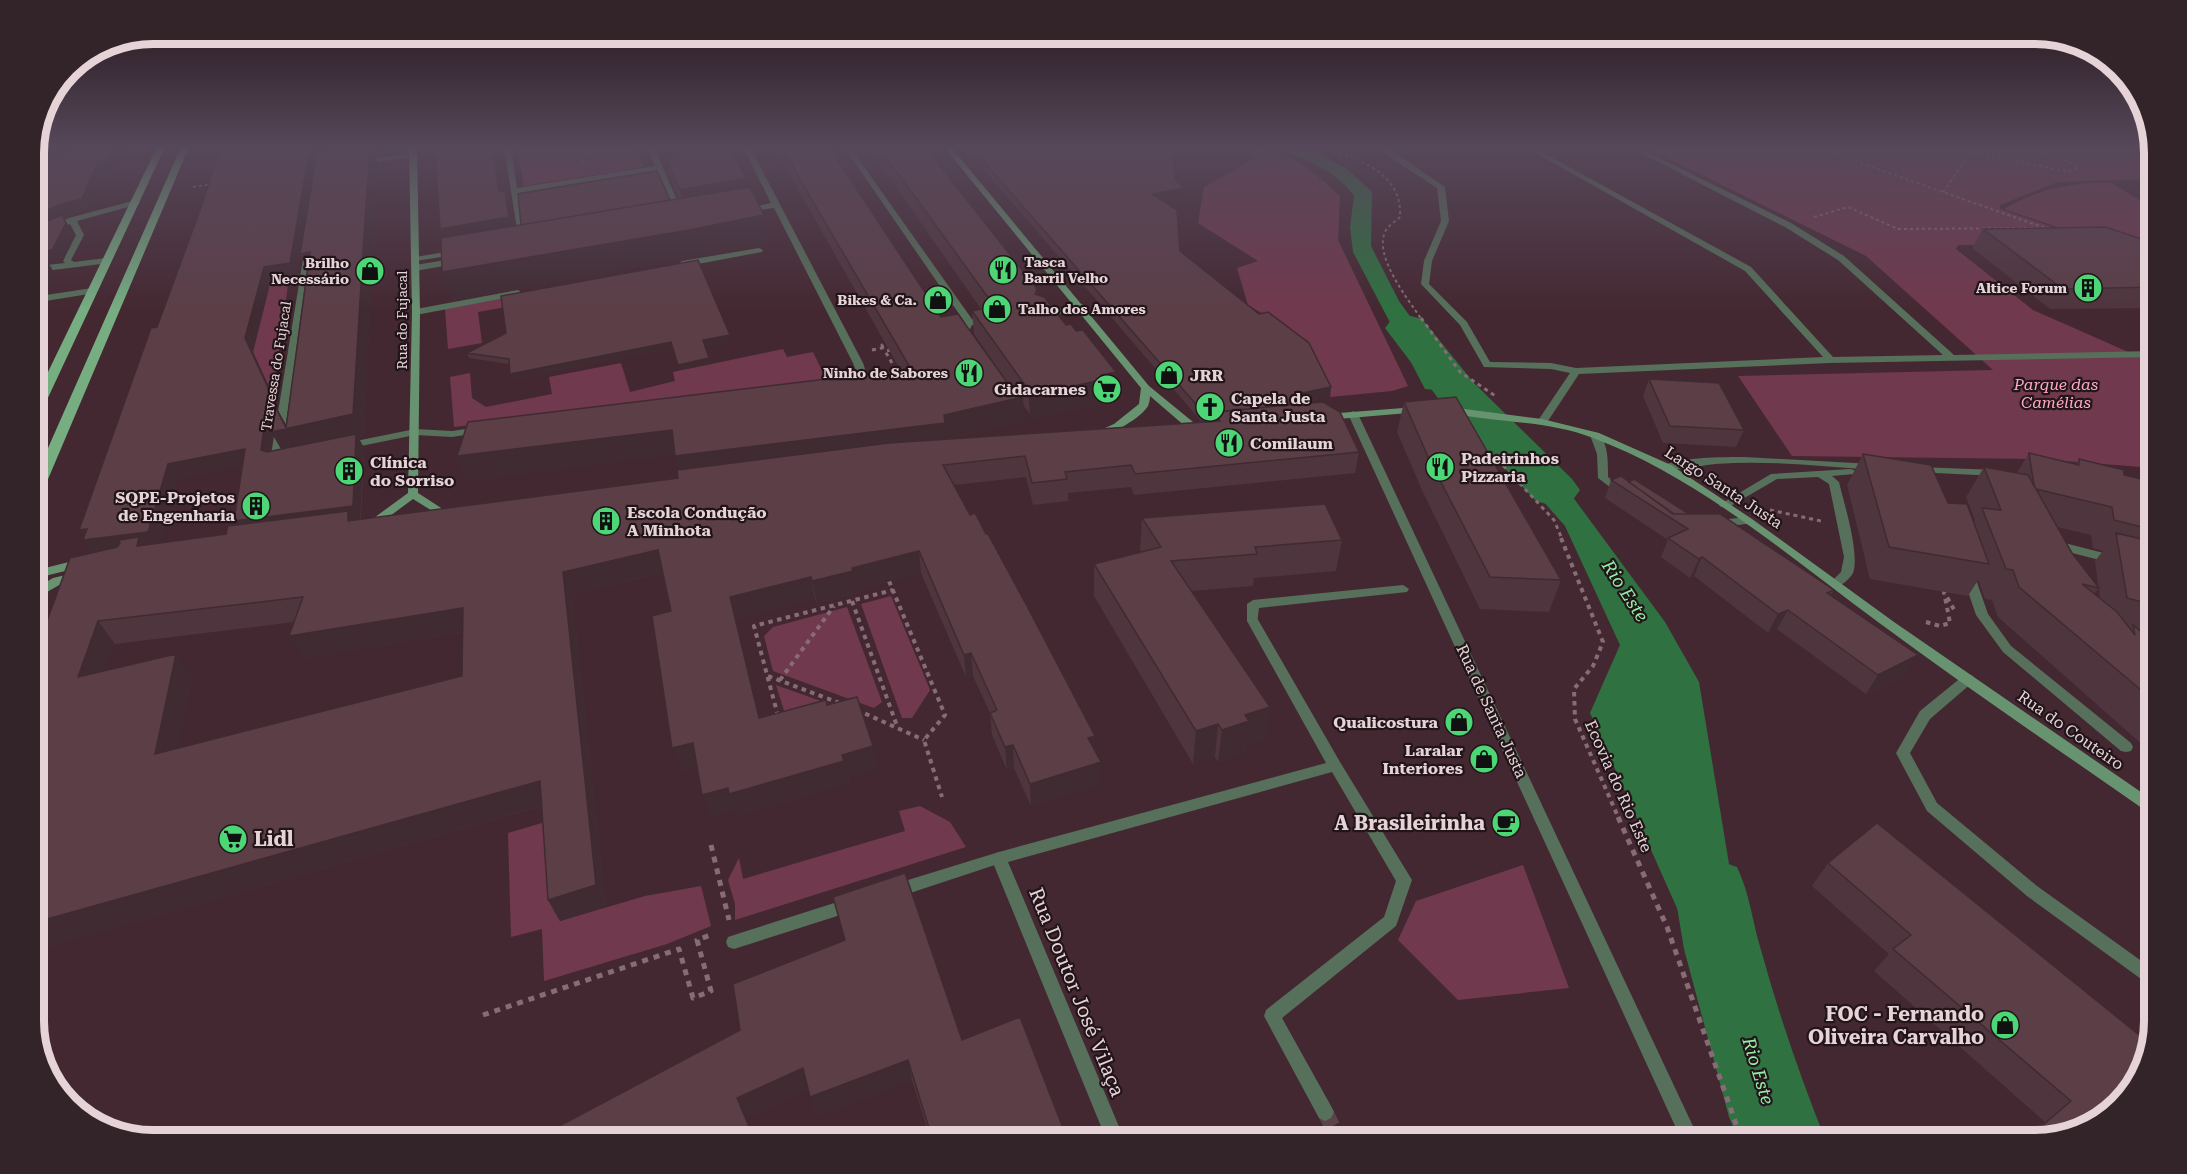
<svg xmlns="http://www.w3.org/2000/svg" width="2187" height="1174" font-family="'Roboto Serif',serif">
  <rect width="100%" height="100%" fill="#442831"/>
  <path fill="#71394d" d="M517 147H637L644 167 524 186Z
    M1244 147C1285 147 1312 170 1340 196L1338 240 1408 386 1392 391 1330 397 1308 341 1248 305 1237 268 1258 261 1198 223 1204 187 1258 156Z
    M1645 147H2154V179L2058 182 2000 205V209L2084 238 2074 244 1958 245 1956 249 2033 310 2142 358 2154 367V468L2038 459 1792 456 1738 376 1993 370 1866 256Z
    M2110 182 2154 209V260L2004 209C2042 187 2068 184 2110 182Z
    M289 277 271 413 252 355 267 281Z
    M620 277 583 293 478 312 482 343 448 349 445 308Z
    M783 349 787 357 813 352 828 383 454 427 450 377 470 373 472 398 486 407 552 394 549 377 621 363 630 392 675 381 673 372Z
    M891 596 930 690 912 718H902L861 604Z
    M847 607 882 702 874 708 773 671 764 636 773 627Z
    M776 685 832 705 786 717Z
    M920 806 950 822 966 847 735 920V904L728 880 739 858 743 879 905 831 899 811Z
    M552 820 560 921 645 896 701 886 711 926 667 944 544 981 542 929 511 937 508 833Z
    M1523 865 1569 988 1458 1000 1398 940 1416 901Z"/>
  <path fill="#2f7141" d="M1269 147H1308L1347 169 1372 192 1371 246 1399 301 1442 361 1479 394 1425 389 1353 252 1350 227 1354 196C1334 168 1300 157 1269 147Z
    M1463 425 1530 439 1665 622 1699 682 1745 961 1705 971 1590 713 1620 645 1565 526 1505 458Z
    M1727 1033 1767 1036 1815 1141H1742L1715 1040Z"/>
  <g fill="none" stroke-linecap="round" stroke-linejoin="round">
    <path fill="#2f7141" fill-rule="evenodd" d="M1407 315 1422 319 1474 383 1572 479 1580 490 1572 501 1554 506 1536 501 1441 402 1385 328 1392 319Z
      M1711 858 1737 867C1750 894 1752 921 1761 950 1779 1015 1801 1079 1826 1141H1739L1729 1117 1684 949 1674 889 1685 867Z"/>
    <path stroke="#5c424a" stroke-width="16" stroke-dasharray="16 8" stroke-linecap="butt" d="M1325 1112 1340 1141"/>
    <path stroke="#866d75" stroke-width="2" stroke-dasharray="3 3" stroke-linecap="butt" d="M1316 147C1352 156 1403 170 1400 217 1396 221 1389 225 1386 230 1372 255 1408 299 1422 320
      M1815 147 2048 229
      M1945 147 2060 170 2072 171 2078 168 2070 162 2023 147
      M583 163 580 154 612 149 611 147
      M193 187 213 184
      M1943 192 1975 147
      M1814 217 1848 207 1898 229 2041 228"/>
    <path stroke="#866d75" stroke-width="3" stroke-dasharray="4 4" stroke-linecap="butt" d="M1421 318 1460 372 1497 397
      M883 348 882 345 889 343
      M872 350 891 346
      M891 350 885 351 899 375
      M1485 450 1496 458 1554 520 1562 539
      M1770 510 1821 521"/>
    <path stroke="#866d75" stroke-width="4" stroke-dasharray="4.5 4.5" stroke-linecap="butt" d="M1561 538 1603 642 1593 666 1574 689 1575 719 1619 819
      M889 581 945 715 924 740 942 797
      M852 601 897 726
      M1926 622 1940 626 1950 623 1944 592 1956 613
      M768 676 842 704
      M780 680 834 606
      M857 710 924 740
      M778 716 754 626 893 590"/>
    <path stroke="#866d75" stroke-width="5" stroke-dasharray="6 6" stroke-linecap="butt" d="M1618 817 1667 927 1742 1141
      M711 845 729 920
      M483 1015 679 949 693 998 711 991 697 940 711 935"/>
    <path fill="#56705b" fill-rule="evenodd" d="M844 147H850L974 322 972 324H966Z
      M1525 147H1533L1751 267 1833 357 1943 355 1838 260 1785 227 1629 147H1637L1791 223 1844 256 1954 355 2154 351V357L1830 363 1579 374 1546 424H1538L1537 422 1570 373 1551 369 1484 367 1460 325 1421 284 1424 261 1441 221 1437 188 1382 152V148H1388L1445 187 1449 221 1432 261 1429 284 1467 322 1490 362 1551 363 1576 368 1823 357 1745 271Z
      M136 200 140 202 139 204 77 221 84 235 71 260 74 262 106 258 110 261 109 263 37 272 33 270 37 266 65 263 63 261 76 235 70 224 33 239V234L69 218Z
      M759 248 763 250 762 252 682 267 678 264 682 261Z
      M518 290 522 293 521 295 416 315 412 312 416 309Z
      M1595 432C1609 439 1608 463 1608 477L1627 490 1628 492 1627 494H1619L1598 478 1597 454 1590 435Z
      M1748 517 1754 521 1752 523 1718 528 1712 524 1718 520Z
      M1403 585 1409 589 1407 592 1259 608 1257 624 1253 625 1247 621V604L1253 600Z
      M999 852 1004 854 1007 858 1004 862 895 898 890 896 887 891 890 886 895 884Z
      M850 898 856 900 858 905 856 910 734 949 728 947 726 942 728 937 734 935Z"/>
    <path fill="#56705b" fill-rule="evenodd" d="M504 147H511L517 188 655 166 647 147H654L683 214 679 216 675 214 657 170 518 193 526 240 519 242Z
      M743 147H750L863 363 867 375 849 388 844 385 857 374 853 363 774 208 744 212 740 210 771 203Z
      M413 153H416V157L361 164 357 162 361 160Z
      M305 247 312 249 281 457 284 460 275 464 270 461Z
      M458 250H461V254L415 261 411 259 415 257Z
      M458 258 461 259V263L415 271 411 268 415 265Z
      M92 288 96 291 95 293 33 303V297Z
      M1081 304 1084 305V309L1041 318 1037 315 1041 312Z
      M969 319 987 321 992 324 987 327 972 325 969 331 975 339 970 342 967 341 959 331 966 320Z
      M1353 411 1358 414 1700 1141H1682L1348 414Z
      M480 427 485 430 484 432 452 437 415 435 346 449 341 446 346 443 415 429 452 431Z
      M1744 457 1872 464 1877 467 1872 470C1820 466 1767 460 1715 464 1704 465 1669 473 1662 467 1674 457 1726 457 1744 457Z
      M1919 467 1997 470 2002 473 1997 476 1915 472 1914 470 1915 468Z
      M1850 469 1854 470 1855 472 1854 474 1832 476 1839 482C1844 503 1860 554 1853 573 1850 579 1841 586 1835 588L1829 584 1841 572 1844 557 1829 484 1818 477 1777 479 1729 507H1721L1719 505 1771 474Z
      M2053 540 2119 557 2121 560 2115 564 2049 547 2047 544 2049 541Z
      M1968 570 1974 574 1988 614 2011 646 2131 743 2133 747 2131 751 2126 752 2121 751 2003 652 1976 615 1962 574Z
      M1253 617 1257 618 1340 762 1412 880 1396 926 1282 1018 1331 1106 1334 1112 1331 1118 1325 1121 1319 1118 1264 1016 1266 1010 1384 917 1396 881 1332 772 1008 862 1125 1141H1107L991 858 994 854 999 852 1326 763 1247 621Z
      M1968 674 1973 676 1975 679 1973 682 1930 719 1910 753 1937 803 2037 886 2154 970V986L2148 984 2027 896 1927 811 1896 753 1920 711 1963 676Z"/>
    <path fill="#689371" fill-rule="evenodd" d="M409 147H417L420 312 418 493 452 515 446 518 442 517 413 499 371 530 367 529 365 526 367 523 408 493 412 312Z
      M944 147H951L1149 386 1193 422 1208 424V428L1186 427 1150 396C1150 399 1149 404 1148 406 1142 417 1108 438 1096 436L1095 434 1096 432 1114 424 1139 404 1141 388Z
      M1416 407 1420 408V412L1326 420 1321 417 1326 414Z
      M1449 407 1542 419 1599 433 1671 465 1752 519 1894 622 2154 801V815L2149 813C2059 750 1967 688 1878 622 1788 556 1698 477 1593 438 1546 420 1494 423 1445 412V408Z
      M81 559 85 560 87 563 85 566 33 579V571Z
      M78 572 84 576 82 579 61 584 33 600V590L53 578Z"/>
    <path fill="#76ae82" fill-rule="evenodd" d="M157 147H165L39 417 33 421V403Z
      M181 147H189L40 498 33 502V482Z"/>
  </g>
  <path fill="#4f353d" fill-rule="evenodd" d="M496 147 503 192 505 191 511 210 514 226 679 199 672 183 666 158 674 156 670 147H730L769 242 695 257 453 300 443 237 440 229Z
    M774 147H843L844 150 835 156 941 317 1017 396 974 334 972 311 981 309 868 147H925L1116 396 1105 398V403L1030 420V414L1023 405 1024 421 947 439 1205 422 1201 421 964 147H1172L1175 180 1184 188 1183 196 1162 201 1180 251 1331 387 1330 397 1304 402 1359 452 1355 473 1134 495 1131 487 1068 493V501L1033 505 1026 477 954 485 970 515 986 534 1095 736V751L1101 762V784L1031 806 1014 768 1007 770 992 735 990 713 973 676 966 677 921 573 856 590 857 593 817 603 815 599 736 619 759 718 827 705 873 746 877 769 848 777 849 783 737 816 735 810 710 817 697 766 681 771 671 611 662 573 572 594 606 907 560 921 548 900 542 806 33 951V659L93 553 83 540 202 205 297 276 271 280 253 352 277 404 276 407 286 425 307 268 300 254 322 153 321 150 385 155 375 156 379 164 375 207 364 436 358 437 364 448 361 520 678 478 679 469 675 455 467 481 457 456 901 371ZM273 435 281 449 271 451ZM242 466 234 521 236 525 226 534 159 543 177 479ZM294 622 303 658 463 632 462 676 178 748 192 676 106 670 115 644Z
    M1983 229 2154 243V308L2050 309 1972 248Z
    M731 341 705 346 711 364 680 370 672 348 513 379 509 364 469 358 467 353Z
    M1649 379 1744 430 1736 447 1663 443 1643 396Z
    M1404 402 1561 580 1549 612 1480 609 1422 490 1397 432Z
    M2029 453 2076 464 2079 459 2124 475 2154 482V640L2151 639 2154 642V755L1998 617 1992 600 1985 599 1978 580 1968 596 1870 579 1847 485 1863 454 1948 503 1974 522 1975 520 1966 497 1984 467 2017 473ZM2057 527 2091 535 2093 548 2103 551 2095 561 2100 599 2094 594 2099 588 2072 553Z
    M1611 480 1629 482 1689 514 1834 590 1831 595 1906 674 1866 694 1777 629 1768 633 1694 576 1690 578 1661 557 1668 540 1605 498Z
    M1142 518 1342 540 1336 571 1254 578 1253 586 1191 591 1270 707 1265 739 1246 745 1245 753 1218 762 1215 757 1193 764 1094 596V564L1142 552 1140 550Z
    M1828 863 2149 1043 2035 1141H2023L2045 1122 1874 971 1889 954 1812 886Z
    M833 897 962 1040 1068 1141H931L912 1080 817 1117 808 1089 746 1118 755 1141H531L740 1030 845 940Z"/>
  <path fill="#402b32" d="M113 147H132L123 151 113 172 105 173 89 210 64 218 73 235 60 262 49 264 54 272 48 284 40 285 36 294 33 295V217L98 162Z
    M310 147H317L297 276 271 280 253 352 277 404 276 407 288 428 367 188 327 162 321 150 350 147H385V155L375 156 379 164 375 207 364 436 358 437 364 448 360 521 243 536 234 521 284 454 273 435 269 464 261 450 245 338 264 267Z
    M492 147H496L506 211 499 192Z
    M826 147H843L844 150 828 161Z
    M746 178 751 205 686 216 680 190Z
    M1184 188 1183 196 1152 203V194Z
    M505 191 511 210 515 236 448 249 440 229Z
    M764 215 769 242 695 257 453 300 442 272Z
    M310 252V274L300 254Z
    M730 335 731 341 704 346 703 340Z
    M671 342 672 348 513 379 510 374Z
    M709 358 711 364 680 370 678 365Z
    M1116 372V396L1105 398V403L1030 420 1029 396 1102 375Z
    M1331 387 1330 397 1291 404 1292 395Z
    M1023 397 1024 421 947 439 682 480 675 456 944 415Z
    M672 430 679 455 467 481 457 456Z
    M245 449 254 464 177 479 158 547 94 555 83 540 87 539 79 530 168 464Z
    M658 550 665 572 572 594 606 907 560 921 548 900 563 572Z
    M919 551 921 573 856 590 857 593 817 603 812 581 852 568Z
    M1702 557 1694 576 1690 578 1699 559Z
    M811 577 815 599 736 619 765 740 759 718 730 597Z
    M463 608 474 630 303 658 289 636Z
    M1788 610 1777 629 1768 633 1778 614Z
    M98 621 115 644 97 699 78 677Z
    M971 653 973 676 966 677 964 655Z
    M176 654 192 676 173 776 155 754Z
    M1918 655 1906 674 1866 694 1878 675Z
    M1270 707 1265 739 1246 745 1245 753 1218 762 1222 730 1245 715Z
    M1218 724 1215 757 1193 764 1196 731Z
    M1095 736V758L1088 738Z
    M693 743 701 765 681 771 672 748Z
    M1013 745 1014 768 1007 770 1005 747Z
    M873 746 877 769 848 777 849 783 737 816 735 810 710 817 702 795Z
    M1101 762V784L1031 806 1030 784Z
    M540 781 551 803 33 951V923Z
    M908 1060 912 1080 817 1117 810 1097Z
    M803 1068 810 1088 746 1118 755 1141 737 1098Z"/>
  <path fill="#5c3e47" stroke="#402b32" stroke-width="1.5" fill-rule="evenodd" d="M80 147H113L107 161 98 162 82 199 61 204 33 217V156L78 150Z
    M220 147H310L290 263 264 267 245 338 269 390 261 450 267 452 356 434 353 506 234 521 245 449 168 464 148 532 83 540 87 529 79 530 151 328 157 327 202 205Z
    M322 147H350L321 150Z
    M365 147H371L367 188 353 414 271 432 275 406 286 428 310 252 300 254 317 153Z
    M435 147H492L499 192 505 191 509 217 440 229Z
    M674 147H730L746 178 680 190 666 158 678 156Z
    M781 147H829L941 317 958 314 1017 396 1023 397 944 415 945 423 675 456 672 430 457 456 468 422 911 369Z
    M879 147H925L1037 289 1035 294 1044 297 1066 325 1071 324 1076 331 1083 330 1116 372 1102 375 1105 379 1029 396 1030 392 972 311 994 306 998 300 987 296Z
    M971 147H1172L1175 180 1184 188 1152 194 1177 210 1180 251 1259 314 1268 312 1309 343 1331 387 1292 395 1306 403 1210 413 1202 411Z
    M657 171 670 200 521 225 518 194Z
    M750 187 764 215 689 230 442 272 441 238Z
    M62 215 66 223 52 250 33 252V226Z
    M2105 227 2154 243V287L2063 289 1983 229Z
    M46 260 40 272 33 273V261Z
    M698 260 730 335 703 340 709 358 678 365 671 342 510 374 509 359 467 353 506 333 501 296Z
    M1649 379 1719 383 1744 430 1670 426Z
    M1456 397 1561 580 1490 577 1429 459 1404 402Z
    M1323 402 1340 412 1359 452 1135 474 1131 465 1065 472 1067 479 1032 483 1025 456 943 465 970 515 975 513 986 534H988L1028 608 1095 736 1088 738 1101 762 1030 784 1013 745 1005 747 990 713 997 710 971 653 964 655 919 551 852 568 853 571 812 581 811 577 730 597 759 718 826 700 827 705 857 697 873 746 842 755 844 761 729 794 728 788 702 795 693 743 672 748 652 616 671 611 658 550 563 572 596 885 548 900 540 781 33 923V659L70 558 117 547 120 543 119 540 139 537 137 546 226 534 228 526 348 511V521L678 478 677 470 889 443 1220 421 1213 412ZM303 597 289 636 463 608 462 676 155 754 176 654 78 677 98 621Z
    M2029 453 2079 465V459L2124 470V475L2154 482V530L2114 520 2112 507 2036 489 2034 485Z
    M1863 454 1931 465 1948 503 1967 504 1989 564 1889 547Z
    M1984 467 2028 475 2072 553 2099 588 2082 584 2117 612 2135 635 2133 625 2154 642V701L2019 587 2013 570 2006 569 1982 508 2001 510Z
    M1621 476 1673 514H1720L1834 590 1827 593 1918 655 1878 675 1788 610 1778 614 1702 557 1699 559 1668 538 1688 529 1611 480Z
    M1634 479 1689 514H1674L1629 482Z
    M1325 504 1342 540 1255 547 1257 554 1171 561 1270 707 1245 715 1249 721 1222 730 1218 724 1196 731 1094 564 1161 547 1142 518Z
    M2116 533 2154 542V605L2127 598Z
    M1877 823 2149 1043 2142 1075 2095 1125 2035 1141H2024L2071 1101 1893 949 1911 935 1828 863Z
    M905 873 962 1040 1020 1017 1068 1141H933L908 1060 810 1097 803 1068 737 1098 755 1141H531L740 1030 733 984 845 940 833 897Z"/>
  <linearGradient id="sky" x2="0" y2="1"><stop stop-color="#25161b"/><stop offset="0.47" stop-color="#56485a"/><stop offset="1" stop-color="#56485a" stop-opacity="0"/></linearGradient>
  <rect width="2187" height="311" fill="url(#sky)"/>
  <defs>
    <g id="restaurant-disc" transform="scale(1.5)"><circle r="9.5" fill="#4cd676" stroke="#221519"/><path d="M-5-6h1v4h1v-4h1v4h1v-4h1v5L-1.5 .5V6h-2V.5L-5-1ZM5-6V6H3V1.5H1.5Q1.5-4 5-6Z" fill="#111"/></g>
    <g id="shop-disc" transform="scale(1.5)"><circle r="9.5" fill="#4cd676" stroke="#221519"/><path d="M-5-2.5h2.3a2.7 3.5 0 0 1 5.4 0H5L5.5 6h-11ZM-1.5-2.5h3a1.5 2.3 0 0 0-3 0Z" fill="#111"/></g>
    <g id="building-disc" transform="scale(1.5)"><circle r="9.5" fill="#4cd676" stroke="#221519"/><path d="M-4-6H4V6H1V3H-1V6H-4ZM-2.5-4.3h1.7v1.8h-1.7ZM.8-4.3h1.7v1.8H.8ZM-2.5-1h1.7V.8h-1.7ZM.8-1h1.7V.8H.8Z" fill="#111"/></g>
    <g id="supermarket-disc" transform="scale(1.5)"><circle r="9.5" fill="#4cd676" stroke="#221519"/><path d="M-6-5.5h2.5l.6 2H6L4.5 2H-2.5L-4.4-4H-6ZM-1.5 3.2a1.3 1.3 0 1 0 .1 0ZM3 3.2a1.3 1.3 0 1 0 .1 0Z" fill="#111"/></g>
    <g id="church-disc" transform="scale(1.5)"><circle r="9.5" fill="#4cd676" stroke="#221519"/><path d="M-1.2-6h2.4v3.5h3.3v2.4h-3.3V6h-2.4V-.1h-3.3v-2.4h3.3Z" fill="#111"/></g>
    <g id="cafe-disc" transform="scale(1.5)"><circle r="9.5" fill="#4cd676" stroke="#221519"/><path d="M-5.5-4.5H6V0H3Q3 3.5 0 3.5H-2.5Q-5.5 3.5-5.5 0ZM3-3.2v2h1.7v-2ZM-6 4.5H4V6H-6Z" fill="#111"/></g>
  </defs>
  <g fill-rule="evenodd">
    <use href="#restaurant-disc" x="1003" y="270"/>
    <use href="#shop-disc" x="370" y="271"/>
    <use href="#building-disc" x="2088" y="288"/>
    <use href="#shop-disc" x="938" y="300"/>
    <use href="#shop-disc" x="997" y="309"/>
    <use href="#restaurant-disc" x="969" y="373"/>
    <use href="#shop-disc" x="1169" y="375"/>
    <use href="#supermarket-disc" x="1107" y="389"/>
    <use href="#church-disc" x="1210" y="407"/>
    <use href="#restaurant-disc" x="1229" y="443"/>
    <use href="#restaurant-disc" x="1440" y="467"/>
    <use href="#building-disc" x="349" y="471"/>
    <use href="#building-disc" x="256" y="506"/>
    <use href="#building-disc" x="606" y="521"/>
    <use href="#shop-disc" x="1459" y="722"/>
    <use href="#shop-disc" x="1484" y="759"/>
    <use href="#cafe-disc" x="1506" y="823"/>
    <use href="#supermarket-disc" x="233" y="839"/>
    <use href="#shop-disc" x="2005" y="1025"/>
  </g>
  <g text-anchor="middle" stroke-width="4.5" stroke-linejoin="round" paint-order="stroke">
    <g font-size="14" font-weight="bold" fill="#e6d3d8" stroke="#221519" text-anchor="end">
      <text x="1024" y="267" text-anchor="start">Tasca<tspan x="1024" dy="16">Barril Velho</tspan></text>
      <text x="349" y="268">Brilho<tspan x="349" dy="16">Necessário</tspan></text>
      <text x="2067" y="293">Altice Forum</text>
      <text x="917" y="305">Bikes &amp; Ca.</text>
      <text x="1018" y="314" text-anchor="start">Talho dos Amores</text>
      <text x="948" y="378">Ninho de Sabores</text>
    </g>
    <g font-size="14" fill="#e6d3d8" stroke="#221519">
      <text transform="translate(402 320) rotate(-90)" y="5">Rua do Fujacal</text>
      <text transform="translate(276 366) rotate(-81)" y="5">Travessa do Fujacal</text>
    </g>
    <g font-size="16" font-weight="bold" fill="#e6d3d8" stroke="#221519" text-anchor="start">
      <text x="1190" y="381">JRR</text>
      <text x="1086" y="395" text-anchor="end">Gidacarnes</text>
      <text x="1231" y="404">Capela de<tspan x="1231" dy="18">Santa Justa</tspan></text>
      <text x="1250" y="449">Comilaum</text>
      <text x="1461" y="464">Padeirinhos<tspan x="1461" dy="18">Pizzaria</tspan></text>
      <text x="370" y="468">Clínica<tspan x="370" dy="18">do Sorriso</tspan></text>
      <text x="235" y="503" text-anchor="end">SQPE-Projetos<tspan x="235" dy="18">de Engenharia</tspan></text>
      <text x="627" y="518">Escola Condução<tspan x="627" dy="18">A Minhota</tspan></text>
      <text x="1438" y="728" text-anchor="end">Qualicostura</text>
      <text x="1463" y="756" text-anchor="end">Laralar<tspan x="1463" dy="18">Interiores</tspan></text>
    </g>
    <g font-size="16" font-style="italic" fill="#fea8c4" stroke="#221519">
      <text x="2056" y="390">Parque das<tspan x="2056" dy="18">Camélias</tspan></text>
    </g>
    <g font-size="16" fill="#e6d3d8" stroke="#221519">
      <text transform="translate(1724 487) rotate(33)" y="6">Largo Santa Justa</text>
      <text transform="translate(1492 711) rotate(65)" y="6">Rua de Santa Justa</text>
      <text transform="translate(2071 730) rotate(35)" y="6">Rua do Couteiro</text>
      <text transform="translate(1619 786) rotate(66)" y="6">Ecovia do Rio Este</text>
    </g>
    <g font-size="18" font-style="italic" fill="#93efa8" stroke="#221519">
      <text transform="translate(1625 591) rotate(57)" y="6">Rio Este</text>
      <text transform="translate(1758 1071) rotate(73)" y="6">Rio Este</text>
    </g>
    <g font-size="20" font-weight="bold" fill="#e6d3d8" stroke="#221519" text-anchor="end">
      <text x="1485" y="830">A Brasileirinha</text>
      <text x="254" y="846" text-anchor="start">Lidl</text>
      <text x="1984" y="1021">FOC - Fernando<tspan x="1984" dy="23">Oliveira Carvalho</tspan></text>
    </g>
    <g font-size="20" fill="#e6d3d8" stroke="#221519">
      <text transform="translate(1077 992) rotate(68)" y="7">Rua Doutor José Vilaça</text>
    </g>
  </g>
  <path d="M0 0H2187V1174H0ZM153 44H2035A109 109 0 0 1 2144 153V1021A109 109 0 0 1 2035 1130H153A109 109 0 0 1 44 1021V153A109 109 0 0 1 153 44Z" fill="#322428" fill-rule="evenodd"/>
  <path fill="none" stroke="#e6d3d8" stroke-width="8" d="M153 44H2035A109 109 0 0 1 2144 153V1021A109 109 0 0 1 2035 1130H153A109 109 0 0 1 44 1021V153A109 109 0 0 1 153 44Z"/>
</svg>
